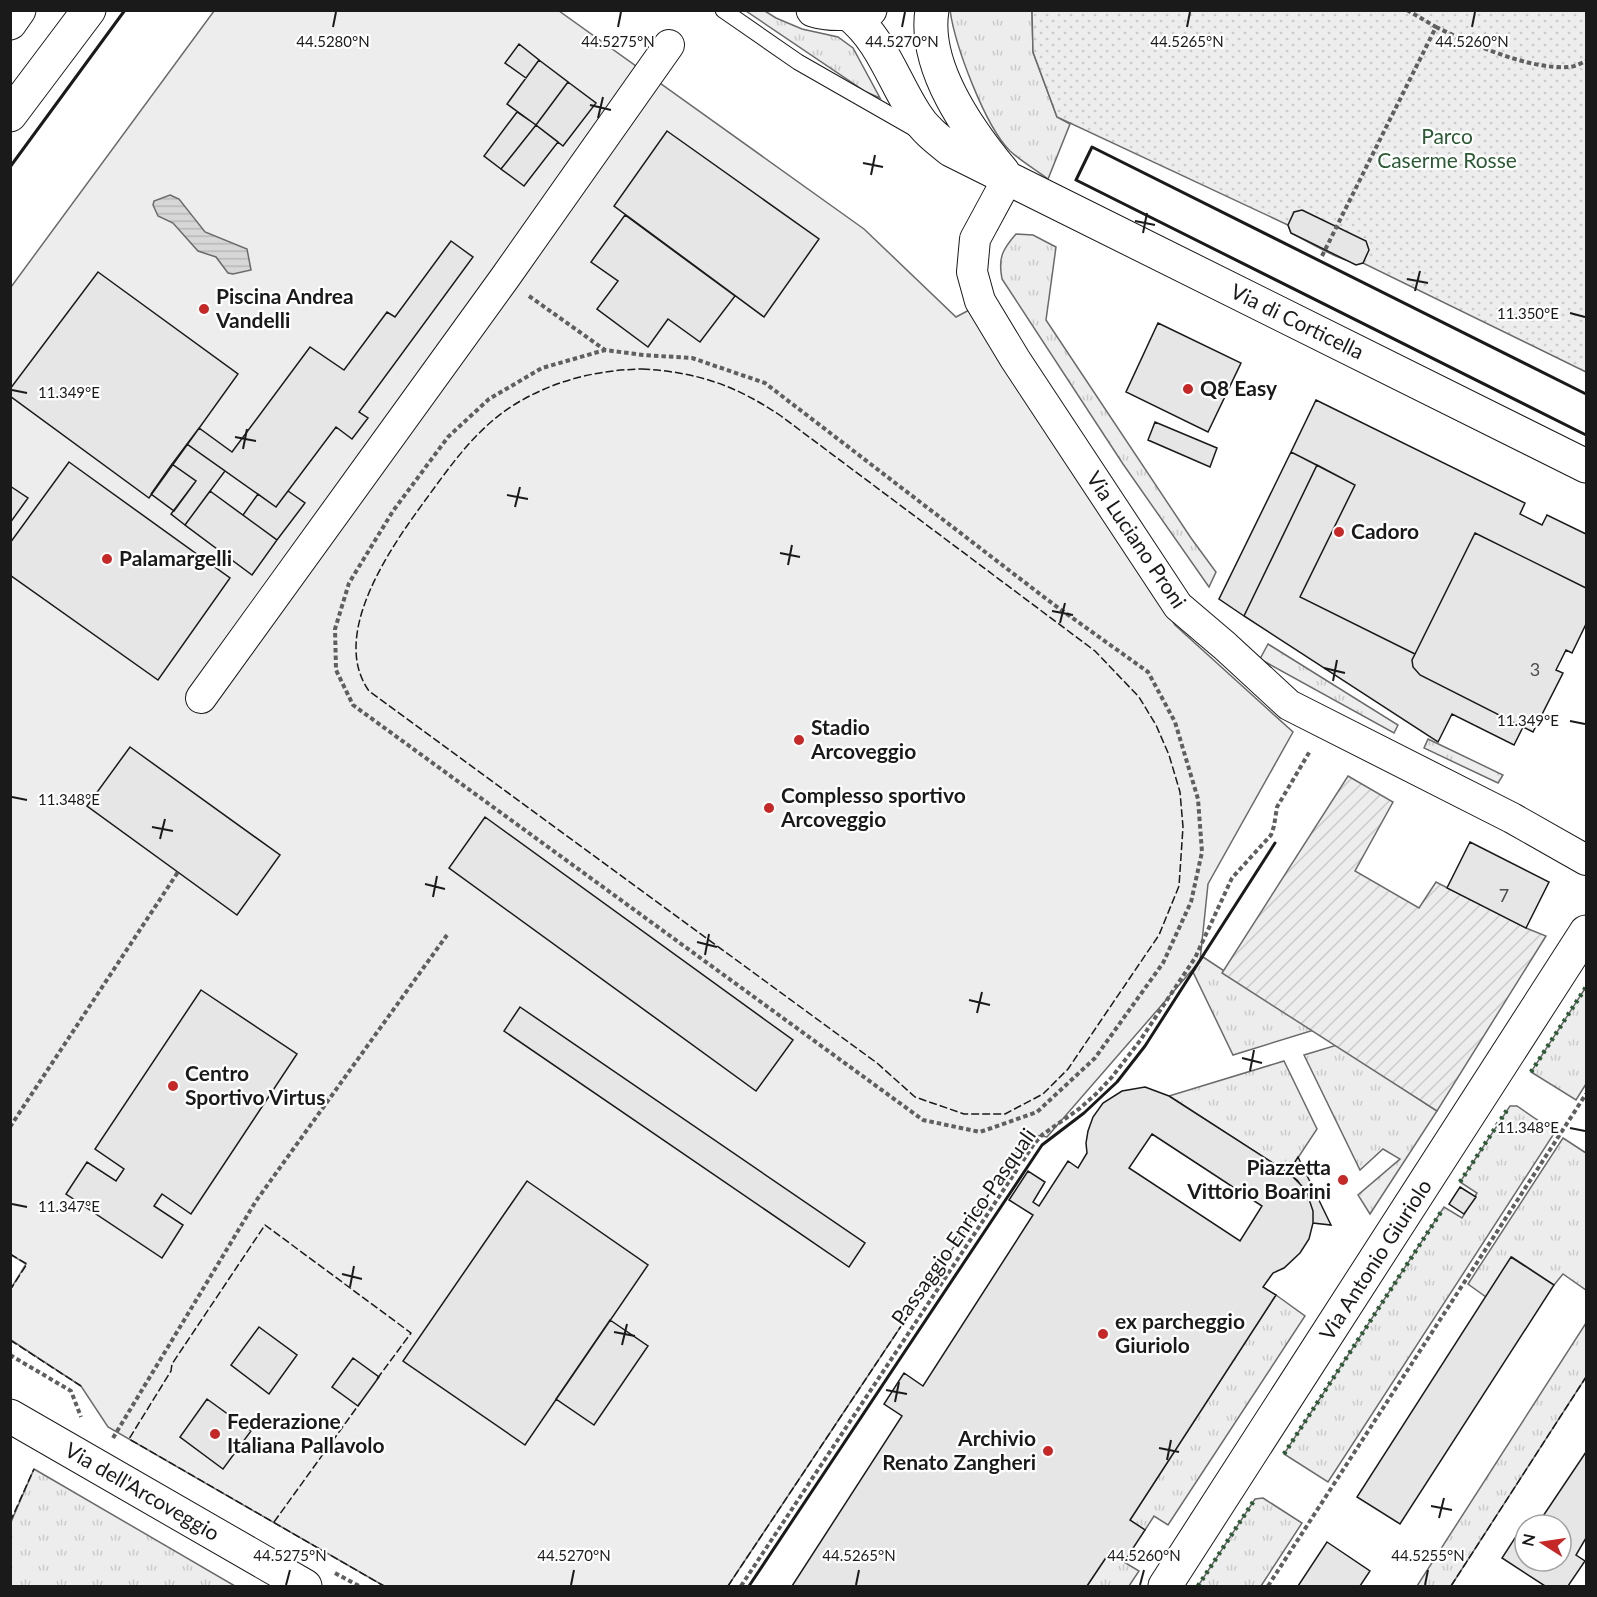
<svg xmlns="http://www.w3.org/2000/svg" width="1597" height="1597" font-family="Lato,sans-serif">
  <defs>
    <pattern id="grass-tufts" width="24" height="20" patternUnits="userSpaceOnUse" patternTransform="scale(1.5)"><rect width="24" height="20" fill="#ededed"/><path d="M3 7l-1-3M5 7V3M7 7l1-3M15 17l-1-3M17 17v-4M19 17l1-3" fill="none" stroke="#cbcbcb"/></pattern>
    <pattern id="park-dots" width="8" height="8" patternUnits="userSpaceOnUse" patternTransform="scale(1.5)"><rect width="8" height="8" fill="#ededed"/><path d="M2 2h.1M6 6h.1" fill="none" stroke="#cbcbcb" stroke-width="1.8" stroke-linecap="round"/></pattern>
    <pattern id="garden-furrows" width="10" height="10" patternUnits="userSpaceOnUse" patternTransform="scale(1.5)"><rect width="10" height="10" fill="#ededed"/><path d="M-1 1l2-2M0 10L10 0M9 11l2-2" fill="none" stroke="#cbcbcb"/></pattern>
    <pattern id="water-rules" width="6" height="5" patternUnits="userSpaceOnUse" patternTransform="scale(1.5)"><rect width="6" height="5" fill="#d7d7d7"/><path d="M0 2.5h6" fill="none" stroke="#b8b8b8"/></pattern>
  </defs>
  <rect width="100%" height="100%" fill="#fff"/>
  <path fill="url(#grass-tufts)" stroke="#6a6a6a" stroke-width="1.5" d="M950 10 1032 11 1033 52 1057 117 1070 124 1048 179C1036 170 1021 161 1010 151 985 126 955 46 950 10Z
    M746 11H765L776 18 802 29 838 37 853 48 880 98 866 92Z
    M1016 234 1033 235 1056 247 1046 320 1191 538 1216 572 1209 587 1123 464 1002 279C998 258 1002 250 1016 234Z
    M1268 644 1398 725 1394 733 1260 659Z
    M1428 739 1503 775 1498 783 1424 748Z
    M1203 957 1314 1030 1233 1055 1193 972Z
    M1586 987V1084L1576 1100 1531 1072Z
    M1337 1045 1437 1111 1370 1214 1358 1195 1400 1159 1383 1149 1360 1170 1304 1055Z
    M1284 1061 1317 1129 1288 1173 1169 1096Z
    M1510 1106H1517L1555 1132 1328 1482 1284 1454 1444 1207 1462 1218 1477 1193 1460 1182Z
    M1563 1138 1586 1153V1290L1563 1274 1554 1285 1512 1257 1486 1297 1468 1284Z
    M1276 1295 1305 1316 1168 1525 1154 1516 1145 1530 1130 1520Z
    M1586 1323V1377L1451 1586H1417Z
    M34 1469 235 1586H11V1522Z
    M1263 1498 1302 1523 1261 1586H1198L1255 1499Z
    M1109 1553 1139 1571 1129 1586H1087Z"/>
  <path fill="url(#park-dots)" stroke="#6a6a6a" stroke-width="1.5" d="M1032 11H1586V372L1363 263C1347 266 1308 241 1291 233L1288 225 1057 117 1033 52Z"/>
  <path fill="url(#garden-furrows)" stroke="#6a6a6a" stroke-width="1.5" d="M1348 776 1393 802 1355 871 1419 908 1436 882 1526 928 1546 936 1437 1111 1222 973Z"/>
  <path fill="#ededed" stroke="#6a6a6a" stroke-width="1.5" d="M214 11H559L864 229 956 317 971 309 1175 625 1293 732 1208 884 1200 961 1047 1137 1029 1134 728 1586H384L108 1427 81 1386 11 1340 10 1290 26 1264 10 1254 11 287Z"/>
  <path fill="url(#water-rules)" stroke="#6a6a6a" stroke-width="1.5" d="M170 195 179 199 205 232 247 249 251 270 233 274 228 273 216 257 198 251 173 223 158 216 153 205 154 201Z"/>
  <path fill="#e6e6e6" stroke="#1a1a1a" stroke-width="1.5" fill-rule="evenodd" d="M519 44 539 60 526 78 505 63Z
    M539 60 568 82 536 125 507 104Z
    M568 82 596 103 563 146 536 125Z
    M517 112 536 125 501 169 484 156Z
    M536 125 558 142 524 186 501 169Z
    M667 131 819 239 764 317 614 206Z
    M1302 210 1366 241 1369 250 1363 263 1356 265 1291 233 1288 225 1294 212Z
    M625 215 735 296 700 342 668 319 648 347 597 309 618 281 591 262Z
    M451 241 473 257 359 412 368 418 352 439 336 427 276 507 187 444 199 428 232 452 310 347 344 370 387 312 395 317Z
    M98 272 238 374 149 498 10 396V389Z
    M1158 323 1241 363 1208 432 1126 392Z
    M1316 400 1525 503 1520 514 1542 525 1547 515 1586 534V588L1475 533 1415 654 1300 597 1355 485 1291 452Z
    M1155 422 1217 448 1210 467 1148 440Z
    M187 444 225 471 185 525 171 514 196 481 172 464Z
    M1291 452 1317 465 1244 616 1219 599Z
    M69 462 230 578 158 680 10 575V543Z
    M172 464 196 481 174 511 151 494Z
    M1317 465 1355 485 1300 597 1415 654 1412 660 1413 667 1420 675 1523 727 1514 745 1452 714 1438 742 1244 616Z
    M10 486 28 498 10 523Z
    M210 491 277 540 252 575 185 525Z
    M288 491 305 503 277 540 243 515 258 494 276 507Z
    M1475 533 1586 588V624L1572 653 1566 650 1556 670 1563 673 1533 732 1420 675 1413 667 1412 660Z
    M130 747 280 855 237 915 87 806Z
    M485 817 793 1040 756 1091 449 868Z
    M1470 842 1549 882 1526 928 1447 888Z
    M201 990 297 1054 191 1214 162 1194 154 1206 183 1225 162 1258 66 1194 87 1162 116 1181 124 1169 95 1149Z
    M520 1007 865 1243 849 1267 504 1031Z
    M1145 1087 1169 1096 1290 1174 1302 1186 1307 1193 1313 1211V1223L1309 1239 1300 1253 1284 1268 1273 1273 1263 1287 1276 1295 1130 1520 1145 1530 1124 1562 1109 1553 1087 1586H792L902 1416 884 1404 904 1373 923 1386 1033 1215 1009 1200 1028 1171 1045 1182 1033 1202 1039 1206 1068 1161 1078 1168 1087 1153 1086 1143 1088 1131 1093 1117 1103 1103 1122 1091ZM1152 1134 1262 1206 1240 1241 1129 1168Z
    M1298 1157 1314 1190 1331 1225 1313 1223V1211L1307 1193 1297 1180 1288 1173Z
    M527 1181 648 1265 525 1445 403 1361Z
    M1460 1187 1476 1197 1464 1214 1449 1204Z
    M1511 1257 1554 1285 1400 1524 1357 1497Z
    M610 1320 648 1346 594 1425 556 1399Z
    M259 1327 297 1355 269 1394 231 1365Z
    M353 1358 379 1377 358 1406 332 1387Z
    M207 1399 251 1431 223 1469 180 1437Z
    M1586 1452V1538L1576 1555 1585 1561 1568 1586H1545L1502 1558 1526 1521 1532 1525H1525V1561H1561V1525H1537Z
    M1327 1542 1370 1571 1360 1586H1298Z"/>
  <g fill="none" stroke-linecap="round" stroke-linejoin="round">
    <g stroke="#1a1a1a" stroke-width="17">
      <path id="lane" d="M723 10 798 62 917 130"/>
    </g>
    <g stroke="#1a1a1a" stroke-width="32">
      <path id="street" d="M1008 178 975 239 972 272 980 301 1015 359 1178 606 1225 646 1289 705 1512 818 1586 860
        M201 698 504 279 669 45"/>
    </g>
    <g stroke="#1a1a1a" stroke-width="35">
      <path id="secondary" d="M932 10C923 67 969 131 1003 172
        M849 14C882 40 893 80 915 114 924 129 937 139 951 150L1586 466
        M10 1416 305 1586
        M1165 1586 1586 932"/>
    </g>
    <g stroke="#1a1a1a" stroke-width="35">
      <path id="primary" d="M813 10C832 16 851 14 870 10"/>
    </g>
    <g stroke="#1a1a1a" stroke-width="35">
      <path id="highway" d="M10 23 19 10
        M10 115 89 10"/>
    </g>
    <path stroke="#5f5f5f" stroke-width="4" stroke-dasharray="4.5 3" stroke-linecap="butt" d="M1436 27C1471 44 1530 70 1569 67 1575 67 1581 63 1586 61
      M1322 256 1436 27 1407 10
      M529 296 605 350 643 355 692 358 765 383 1053 604 1148 672 1175 722 1198 799 1202 852 1191 902 1163 963 1095 1058 1037 1112 980 1132 923 1120 353 705 336 670 335 629 349 583 393 511 448 437 489 399 542 368 605 350
      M10 1127 178 872
      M10 1355 71 1391 81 1417
      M113 1438 256 1201 447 935
      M335 1573 359 1586
      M741 1586 1034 1144 1042 1135 1079 1109 1096 1094 1112 1077 1139 1042 1195 958 1232 878 1271 835 1274 826 1277 807 1310 751
      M1268 1586 1586 1094"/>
    <use href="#lane" stroke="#fff" stroke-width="15"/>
    <use href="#street" stroke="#fff" stroke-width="30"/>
    <use href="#secondary" stroke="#fff" stroke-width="33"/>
    <use href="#primary" stroke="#fff" stroke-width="33"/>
    <use href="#highway" stroke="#fff" stroke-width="33"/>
    <path stroke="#2b5a34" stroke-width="4.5" stroke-dasharray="3 4.5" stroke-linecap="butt" d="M1531 1072 1586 987
      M1460 1182 1507 1110
      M1284 1454 1441 1212
      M1198 1586 1255 1499"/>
    <path stroke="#1a1a1a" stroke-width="1.5" stroke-dasharray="8 3" stroke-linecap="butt" d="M642 369C697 372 735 385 781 416L1095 651 1139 697 1156 725 1169 755 1180 792 1183 827 1179 886 1159 935 1068 1069 1043 1094 1005 1114H964L915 1097 877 1063 369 691C329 635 391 547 424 502 451 465 477 427 517 403 556 380 597 370 642 369Z
      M10 1254 27 1264 10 1290
      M10 1340 81 1386
      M377 1379 411 1333 265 1225 172 1364 171 1371 129 1439 384 1586
      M10 1522 34 1469
      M274 1522 360 1403
      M728 1586 1029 1134
      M1451 1586 1586 1377"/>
    <path stroke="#1a1a1a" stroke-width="3" d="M10 167 125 10
      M1586 394 1092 147 1076 180 1586 435
      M749 1586 1042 1145 1084 1113 1117 1082 1145 1046 1275 843"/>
  </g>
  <path fill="none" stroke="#1a1a1a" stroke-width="2" d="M333 27 336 12M618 27 621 12M902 27 905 12M1187 27 1190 12M1472 27 1475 12M590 105 611 110M598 118 603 97M863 163 883 167M871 175 875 155M1135 221 1155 225M1143 233 1147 213M1407 279 1428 283M1415 291 1420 271M1570 313 1585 317M12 390 27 393M235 437 256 441M243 449 247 429M507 495 528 499M515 507 520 487M780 553 800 557M788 565 792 545M1052 611 1073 615M1060 623 1065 603M1324 668 1345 673M1333 681 1337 660M1570 721 1585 724M12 797 27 800M152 827 173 831M160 839 165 819M425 884 445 889M433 897 437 876M697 942 717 947M705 955 709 934M969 1000 990 1005M977 1013 982 992M1242 1058 1262 1063M1250 1071 1254 1050M1570 1128 1585 1131M12 1204 27 1207M342 1274 362 1279M350 1287 354 1266M614 1332 635 1336M622 1345 627 1324M886 1390 907 1394M895 1402 899 1382M1159 1448 1179 1452M1167 1460 1171 1440M1431 1506 1452 1510M1439 1518 1444 1498M286 1585 290 1570M571 1585 574 1570M856 1585 859 1570M1140 1585 1144 1570M1425 1585 1428 1570"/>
  <g fill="#c62828" stroke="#fff" stroke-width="2">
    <circle cx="204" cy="309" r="6"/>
    <circle cx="1188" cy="389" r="6"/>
    <circle cx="1339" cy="532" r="6"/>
    <circle cx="107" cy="559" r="6"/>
    <circle cx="799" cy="740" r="6"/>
    <circle cx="769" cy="808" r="6"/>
    <circle cx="173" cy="1086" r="6"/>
    <circle cx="1343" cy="1180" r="6"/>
    <circle cx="1103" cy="1334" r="6"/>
    <circle cx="215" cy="1434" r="6"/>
    <circle cx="1048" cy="1451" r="6"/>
  </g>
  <g text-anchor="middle" stroke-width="4.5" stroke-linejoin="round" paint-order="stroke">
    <g font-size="18" fill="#4d4d4d">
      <text x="1535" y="676">3</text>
      <text x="1504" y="902">7</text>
    </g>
    <g font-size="21" fill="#2b5a34" stroke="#fff">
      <text x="1447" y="144">Parco<tspan x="1447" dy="24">Caserme Rosse</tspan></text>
    </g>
    <g font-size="21" font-weight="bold" fill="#1a1a1a" stroke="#fff" text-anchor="start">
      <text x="216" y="304">Piscina Andrea<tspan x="216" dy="24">Vandelli</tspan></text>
      <text x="1200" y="396">Q8 Easy</text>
      <text x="1351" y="539">Cadoro</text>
      <text x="119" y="566">Palamargelli</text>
      <text x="811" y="735">Stadio<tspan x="811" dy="24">Arcoveggio</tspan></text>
      <text x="781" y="803">Complesso sportivo<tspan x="781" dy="24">Arcoveggio</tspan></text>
      <text x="185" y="1081">Centro<tspan x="185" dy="24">Sportivo Virtus</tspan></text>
      <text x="1331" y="1175" text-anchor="end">Piazzetta<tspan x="1331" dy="24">Vittorio Boarini</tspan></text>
      <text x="1115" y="1329">ex parcheggio<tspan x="1115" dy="24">Giuriolo</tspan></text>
      <text x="227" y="1429">Federazione<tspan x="227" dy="24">Italiana Pallavolo</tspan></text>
      <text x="1036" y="1446" text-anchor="end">Archivio<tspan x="1036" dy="24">Renato Zangheri</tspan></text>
    </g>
    <g font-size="21" fill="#1a1a1a" stroke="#fff">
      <text transform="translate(1297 322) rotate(26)" y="7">Via di Corticella</text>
      <text transform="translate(1136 540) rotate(56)" y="7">Via Luciano Proni</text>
      <text transform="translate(964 1227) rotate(-55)" y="7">Passaggio Enrico Pasquali</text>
      <text transform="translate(1376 1260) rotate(-57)" y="7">Via Antonio Giuriolo</text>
      <text transform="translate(142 1492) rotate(30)" y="7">Via dell'Arcoveggio</text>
    </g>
  </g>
  <g font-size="15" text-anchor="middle" fill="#1a1a1a" stroke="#fff" stroke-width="4.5" stroke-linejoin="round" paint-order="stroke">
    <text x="333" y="47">44.5280°N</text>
    <text x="618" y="47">44.5275°N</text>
    <text x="902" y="47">44.5270°N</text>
    <text x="1187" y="47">44.5265°N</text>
    <text x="1472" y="47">44.5260°N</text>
    <text x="1528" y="319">11.350°E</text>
    <text x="69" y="398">11.349°E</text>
    <text x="1528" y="726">11.349°E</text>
    <text x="69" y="805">11.348°E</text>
    <text x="1528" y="1133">11.348°E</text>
    <text x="69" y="1212">11.347°E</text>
    <text x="290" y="1561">44.5275°N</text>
    <text x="574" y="1561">44.5270°N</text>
    <text x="859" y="1561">44.5265°N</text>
    <text x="1144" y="1561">44.5260°N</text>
    <text x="1428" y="1561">44.5255°N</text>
  </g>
  <rect width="1597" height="1597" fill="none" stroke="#1a1a1a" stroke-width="24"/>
  <g transform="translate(1543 1543) rotate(282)"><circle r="28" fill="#ffffff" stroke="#a3a3a3" stroke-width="1.5"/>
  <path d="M0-4.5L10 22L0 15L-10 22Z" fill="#c62828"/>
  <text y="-9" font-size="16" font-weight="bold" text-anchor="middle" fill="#1a1a1a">N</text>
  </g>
</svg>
